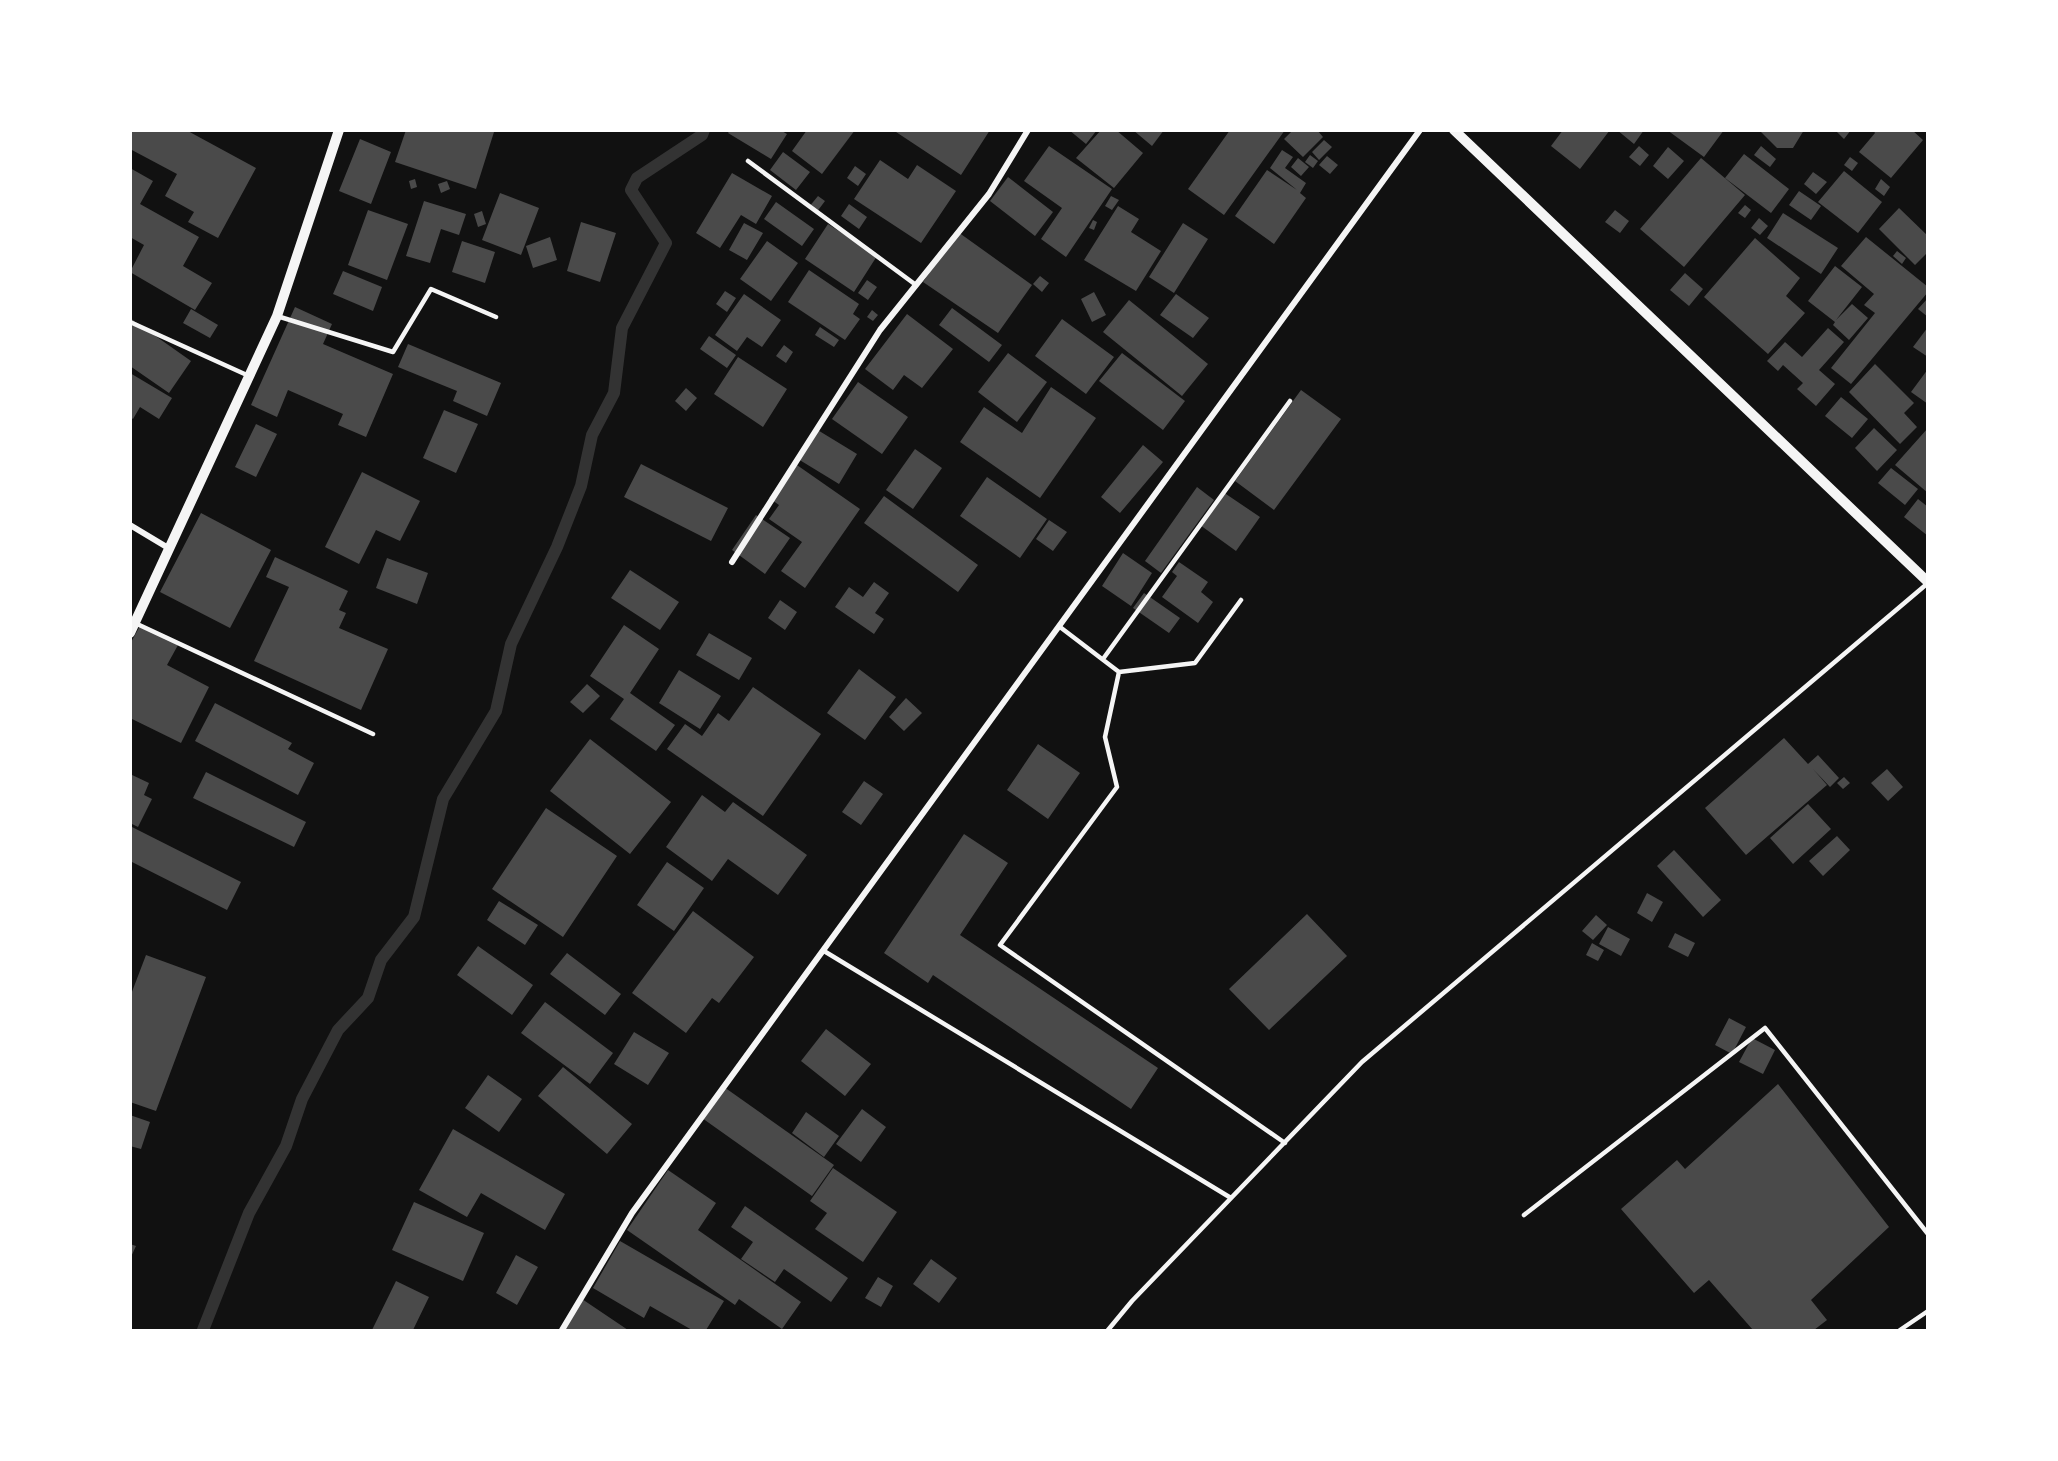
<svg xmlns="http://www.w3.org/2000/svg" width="2058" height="1461" font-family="Overpass,sans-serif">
  <rect width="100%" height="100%" fill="#111"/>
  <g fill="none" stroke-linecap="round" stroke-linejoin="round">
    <path stroke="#333" stroke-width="12" d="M203 1330 249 1213 286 1146 302 1099 338 1030 368 998 381 960 414 917 443 799 496 711 511 644 557 547 581 486 592 435 614 393 622 328 666 243 631 190 637 178 702 135 704 130"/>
  </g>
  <path fill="#4a4a4a" d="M130 130H186L256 168 218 238 188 222 194 212 165 196 177 174 130 149Z
    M406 130 494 132 476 189 395 162Z
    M730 130H780L787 134 771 159 728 133Z
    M807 130H855L822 174 792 151Z
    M893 130H990L961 175Z
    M1069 130H1097L1086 144Z
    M1101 130H1116L1143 153 1114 188 1076 158Z
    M1133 130H1164L1152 146Z
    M1230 130H1285L1224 215 1188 189Z
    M1293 130H1317L1323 137 1303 157 1284 139Z
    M1563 130H1610L1580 169 1551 146Z
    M1617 130H1644L1634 144Z
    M1667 130H1724L1704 157Z
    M1759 130H1804L1793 148H1777Z
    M1835 130H1851L1844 139Z
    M1873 130H1912L1923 140 1891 178 1859 152 1875 133Z
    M360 139 391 152 371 204 339 191Z
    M1324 140 1332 147 1319 160 1312 152Z
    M1049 146 1112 189 1066 257 1041 239 1062 208 1024 181Z
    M1639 146 1649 155 1640 166 1629 157Z
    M1761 146 1776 159 1770 167 1754 155Z
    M1668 147 1684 161 1668 179 1653 166Z
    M1282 150 1293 157 1285 168 1306 183 1300 193 1306 198 1274 244 1235 216 1267 170 1297 190 1270 168Z
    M783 152 810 172 796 190 770 170Z
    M1744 154 1789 189 1771 213 1725 178Z
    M1310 155 1318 161 1313 168 1305 162Z
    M1327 156 1338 165 1330 174 1319 165Z
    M1850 157 1858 163 1852 171 1844 165Z
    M1298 158 1309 167 1301 176 1291 167Z
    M1701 158 1745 195 1684 267 1640 229Z
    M880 160 908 179 917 165 956 191 921 243 854 199Z
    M855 166 866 174 858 186 847 178Z
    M130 168 153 181 140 204 199 237 183 266 212 283 195 310 130 272 144 245 130 237Z
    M1844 171 1882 202 1858 233 1818 202Z
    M1813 172 1827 182 1816 194 1804 184Z
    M732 173 772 196 756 224 741 215 720 248 696 233Z
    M1008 177 1053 212 1035 236 990 201Z
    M415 179 417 187 411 189 409 181Z
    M1881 179 1890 187 1884 196 1875 189Z
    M447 181 450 189 441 193 438 184Z
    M1799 191 1821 206 1811 220 1789 205Z
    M500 193 539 208 521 255 482 240Z
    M818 196 825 201 816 213 809 207Z
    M1111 196 1119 200 1112 210 1105 206Z
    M424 201 466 214 459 235 441 229 430 263 406 256Z
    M776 202 814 229 802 246 764 219Z
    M849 204 867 217 859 229 841 216Z
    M1745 205 1751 210 1745 218 1738 213Z
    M1118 206 1139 219 1131 232 1161 251 1136 291 1084 260Z
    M1899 208 1928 236V252L1915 265 1879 229Z
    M368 210 408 224 387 280 348 265Z
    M1615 210 1629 221 1620 233 1605 222Z
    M482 211 486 224 478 227 474 214Z
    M1783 213 1838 248 1821 274 1767 238Z
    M1759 218 1768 226 1760 235 1751 228Z
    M1093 220 1097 222 1094 230 1089 228Z
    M581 222 616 233 600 282 567 271Z
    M744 223 763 233 747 260 729 250Z
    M1183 223 1208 239 1174 293 1149 277Z
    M828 224 877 256 854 292 805 259Z
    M958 232 1032 285 998 333 923 282Z
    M550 237 557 260 533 268 526 246Z
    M1866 237 1928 287V292L1851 384 1831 368 1875 313 1864 305 1874 294 1841 266Z
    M1755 238 1800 278 1786 296 1805 313 1768 354 1704 297Z
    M462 241 495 252 485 283 452 272Z
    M767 241 798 263 771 301 740 279Z
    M1897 251 1906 258 1902 264 1893 256Z
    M1835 266 1862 287 1836 320 1852 304 1868 318 1849 340 1833 325 1835 322 1808 301Z
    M809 270 859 304 853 314 860 319 845 340 788 302Z
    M343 271 382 287 373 311 333 294Z
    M1685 273 1703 289 1689 306 1670 290Z
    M1040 276 1049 283 1042 292 1033 284Z
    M867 280 877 287 868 300 858 293Z
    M725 291 736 298 727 312 716 304Z
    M1094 292 1106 315 1092 322 1081 299Z
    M744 294 781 320 762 347 747 337 737 351 715 335Z
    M1176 294 1209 318 1193 338 1160 315Z
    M1928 298V317L1918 309Z
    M1129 300 1208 364 1182 396 1103 332Z
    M295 307 332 324 323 344 393 374 366 437 338 425 343 414 288 390 277 417 251 405Z
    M952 308 1002 345 989 362 939 325Z
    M191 309 218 325 210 338 183 323Z
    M872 310 878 315 873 321 867 317Z
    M907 314 953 349 922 388 904 375 893 390 865 369Z
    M130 318 191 361 169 393 130 366Z
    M1062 319 1114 357 1086 394 1035 356Z
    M820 327 839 340 834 347 815 335Z
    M1928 327V357L1913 347Z
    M1828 328 1844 342 1819 370 1835 384 1816 406 1797 389 1803 383 1783 365 1778 371 1767 361 1785 342 1802 357Z
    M709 336 736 355 727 368 700 349Z
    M408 344 501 383 487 416 453 401 457 391 398 367Z
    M784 345 793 352 786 363 776 356Z
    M1008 353 1047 382 1017 422 978 392Z
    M1122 353 1185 401 1163 430 1099 381Z
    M738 357 787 389 763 427 714 394Z
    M1875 364 1914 403 1904 413 1917 427 1900 444 1849 392Z
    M1928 369V404L1911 392Z
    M130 373 172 398 159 419 140 407 133 419 130 417Z
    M858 382 908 417 882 454 832 419Z
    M1051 387 1096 418 1040 498 960 442 984 407 1022 433Z
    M686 388 697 398 686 411 675 401Z
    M1301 390 1341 419 1274 510 1235 481Z
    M1841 397 1868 419 1852 438 1825 416Z
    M444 410 478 424 456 473 423 458Z
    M256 424 277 434 256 477 235 467Z
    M1874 428 1897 450 1877 471 1855 448Z
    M1928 428V493L1895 465Z
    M816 429 857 454 839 484 798 459Z
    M1143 445 1163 462 1120 513 1101 497Z
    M915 449 942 468 913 509 886 490Z
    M794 463 860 509 805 588 781 571 802 542 769 519 779 505 769 498Z
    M641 464 728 508 711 541 624 497Z
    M1891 468 1918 489 1905 505 1878 483Z
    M362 472 420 501 400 541 376 530 359 564 325 547Z
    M987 477 1047 519 1020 558 960 516Z
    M1197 487 1214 500 1161 573 1145 561Z
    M1223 492 1260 517 1236 551 1200 525Z
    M884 496 978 565 958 592 864 523Z
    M1918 499 1928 507V536L1904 517Z
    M201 513 271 550 230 628 160 592Z
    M756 515 790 538 765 574 732 550Z
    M1049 520 1067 532 1053 551 1036 539Z
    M1123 553 1152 573 1131 606 1102 586Z
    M275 557 348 591 339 610 346 613 339 628 388 649 361 710 254 661 289 587 266 577Z
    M387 558 428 573 417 604 376 588Z
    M1179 562 1208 582 1201 592 1213 602 1198 623 1162 597 1177 576 1172 572Z
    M630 570 679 602 660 630 611 598Z
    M874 582 889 593 875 613 884 619 874 634 835 607 849 587 863 597Z
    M1144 593 1180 618 1169 633 1133 608Z
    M780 600 797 612 785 630 768 618Z
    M624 625 659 649 630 693 675 725 656 751 610 719 624 699 590 676Z
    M140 626 178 645 167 665 209 687 181 743 130 718V644Z
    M709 633 752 658 739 680 696 655Z
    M859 669 896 697 865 740 827 713Z
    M679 670 721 696 700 729 659 703Z
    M587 684 600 696 583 713 570 702Z
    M753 687 821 734 763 816 667 749 685 724 702 736 718 713 729 721Z
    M906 698 922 713 904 731 889 717Z
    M215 703 292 743 288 749 314 763 298 795 195 741Z
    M1784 738 1808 764 1818 755 1839 778 1830 787 1813 769 1827 785 1746 855 1705 808Z
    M590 739 671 802 630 854 550 791Z
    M1038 744 1080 773 1048 819 1007 790Z
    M1887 769 1903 787 1888 801 1871 783Z
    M206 772 306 822 294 847 193 798Z
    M130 774 149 783 144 795 152 799 138 827 130 823Z
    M1844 777 1850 783 1843 789 1837 783Z
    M864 781 883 794 861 825 842 812Z
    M702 795 725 812 733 802 807 855 778 895 728 859 712 881 666 847Z
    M1808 804 1831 829 1793 864 1770 838Z
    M546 808 617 856 563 937 492 889Z
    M130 826 241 882 227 910 130 861Z
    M964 834 1008 863 960 935 1158 1068 1131 1109 933 975 928 983 884 953Z
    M1837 836 1850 850 1823 876 1809 861Z
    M1674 850 1721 900 1703 917 1657 866Z
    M667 862 704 888 674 931 637 905Z
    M1647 893 1663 902 1652 922 1637 913Z
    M499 901 538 925 525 945 487 920Z
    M693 911 754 957 719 1003 712 998 686 1033 632 993Z
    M1307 914 1347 956 1269 1030 1229 989Z
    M1596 915 1607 925 1593 940 1582 931Z
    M1608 927 1630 939 1621 956 1599 944Z
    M1675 933 1695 943 1688 957 1668 947Z
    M1592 943 1604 950 1598 961 1586 955Z
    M478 946 533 985 512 1015 457 975Z
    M567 953 621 994 605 1015 550 974Z
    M146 955 206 977 156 1111 130 1102V997Z
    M545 1002 613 1053 590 1084 521 1033Z
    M1729 1018 1746 1027 1732 1054 1715 1045Z
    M826 1029 871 1064 845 1096 801 1061Z
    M634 1032 669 1053 648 1085 614 1064Z
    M1752 1038 1775 1050 1763 1074 1739 1062Z
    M563 1067 632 1124 607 1154 538 1096Z
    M488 1075 522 1099 499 1132 465 1108Z
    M1778 1084 1889 1227 1811 1300 1827 1320 1814 1330H1753L1709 1280 1694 1293 1621 1209 1677 1160 1685 1169Z
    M724 1087 834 1165 812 1196 702 1118Z
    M862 1109 886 1127 861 1162 836 1144Z
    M806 1112 839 1136 824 1157 792 1133Z
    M130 1115 150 1122 141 1149 130 1146Z
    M453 1129 565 1194 545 1230 481 1193 467 1217 419 1190Z
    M833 1168 897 1212 863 1262 815 1229 827 1213 810 1201Z
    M668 1170 716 1203 698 1230 801 1302 782 1329 739 1299 735 1305 627 1230Z
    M414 1202 484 1233 463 1281 392 1250Z
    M745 1206 848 1278 831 1302 784 1269 775 1282 741 1259 753 1242 731 1227Z
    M620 1241 724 1301 706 1330H692L650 1306 644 1318 593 1288Z
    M130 1244 136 1246 130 1259Z
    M516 1255 538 1267 517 1305 496 1293Z
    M931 1259 957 1278 939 1303 913 1284Z
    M878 1277 893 1286 881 1307 865 1298Z
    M396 1281 429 1297 413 1330H372Z
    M582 1299 628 1330H561Z"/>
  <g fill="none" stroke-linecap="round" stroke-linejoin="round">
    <path stroke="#f5f5f5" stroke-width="4.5" d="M748 161 916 285
      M277 316 393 352 431 289 496 317
      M130 322 249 376
      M135 623 373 734
      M1060 627 1119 672 1195 663 1241 600
      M1103 659 1290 401
      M1119 672 1105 737 1117 787 1000 945 1285 1143
      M824 951 1231 1198
      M1524 1215 1765 1028 1928 1234
      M1108 1330 1132 1301 1362 1062 1928 583
      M1900 1330 1928 1311"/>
    <path stroke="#f5f5f5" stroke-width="6" d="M130 525 170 549
      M732 562 880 330 989 194 1028 130
      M562 1330 632 1213 1420 130"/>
    <path stroke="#f5f5f5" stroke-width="10" d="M1454 130 1928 582
      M130 633 277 316 339 130"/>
  </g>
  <rect width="2058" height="1461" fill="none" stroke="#ffffff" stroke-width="264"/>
</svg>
